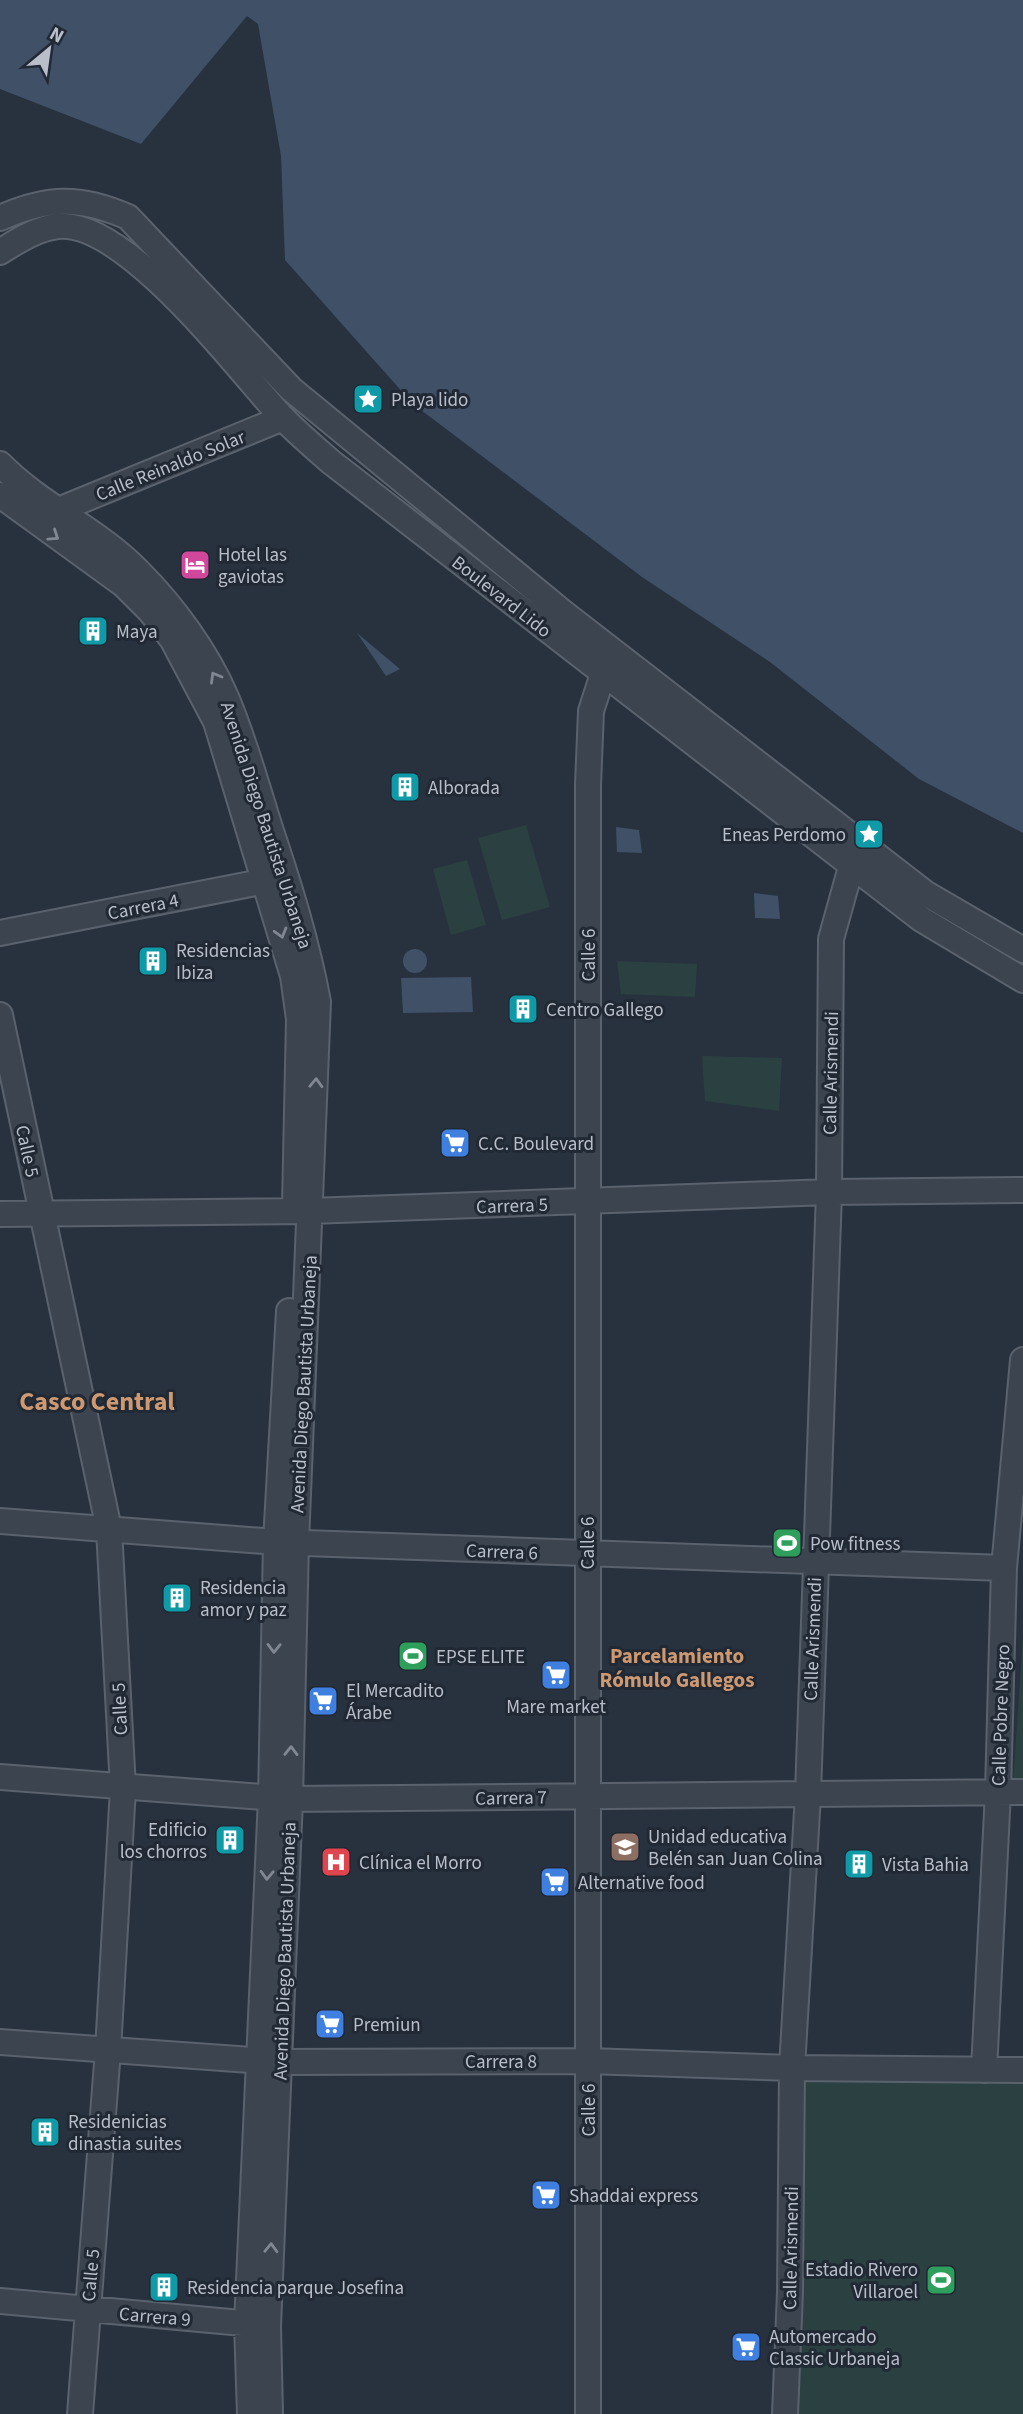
<svg xmlns="http://www.w3.org/2000/svg" width="1023" height="2414" font-family="'Source Sans 3',sans-serif">
  <rect width="100%" height="100%" fill="#28323f"/>
  <path fill="#2b4041" d="M526 825 550 907 502 920 478 838Z
    M467 860 486 925 451 935 433 869Z
    M617 961 697 964 695 997 621 994Z
    M702 1056 782 1058 779 1111 705 1101Z
    M1023 1636V1783H1013Z
    M792 2068 1002 2071 1023 2083V2414H784Z"/>
  <path fill="#3f5067" d="M0 0H1023V833L919 779 770 662 642 577 413 404 285 260 281 156 258 24 247 16 141 144 0 89Z
    M357 633 400 669 386 676Z
    M616 827 639 830 642 853 617 852Z
    M754 893 778 896 780 919 755 918Z
    M403 961a12 12 0 1 1 24 0a12 12 0 1 1-24 0Z
    M471 977 473 1012 403 1013 401 978Z"/>
  <g fill="none" stroke-linecap="round" stroke-linejoin="round">
    <g stroke="#5a626d" stroke-width="28">
      <path id="minor" d="M0 218C47 197 80 196 128 217L291 389 565 614 925 893 1023 950
        M0 252C17 241 38 228 58 226 126 220 237 368 280 415 296 432 314 447 331 462L921 919 1023 980
        M0 464C41 506 97 529 138 571 173 606 206 651 226 697 244 739 256 784 270 828 289 885 307 942 318 1002L296 1543 290 1799 268 2326 270 2414
        M0 495 124 585 150 611 172 639 216 722 293 976 299 1019 295 1205
        M56 511 283 418
        M0 933 281 878
        M0 1015 109 1529 123 1788 108 2050 80 2414
        M0 1214 310 1211 829 1192 1023 1190
        M0 1521 276 1542 1004 1568
        M0 1777 290 1799 1023 1792
        M0 2042 279 2062 588 2061 792 2068 1023 2070
        M984 2070 998 1792 1004 1568 1023 1360
        M0 2301 264 2325
        M250 2414 247 2324 271 1798 276 1542 289 1311
        M588 2414V785L591 711 603 674
        M785 2414 790 2292 792 2068 808 1794 829 1192 831 939 851 867"/>
    </g>
    <use href="#minor" stroke="#3c444f" stroke-width="24"/>
  </g>
  <defs><path id="oneway-chevron" d="M-2-3.5L2.5 0L-2 3.5" fill="none" stroke-width="1.6" stroke-linecap="round" stroke-linejoin="round" transform="scale(1.75)"/></defs>
  <g stroke="#818893">
    <use href="#oneway-chevron" transform="translate(54 536) rotate(34)"/>
    <use href="#oneway-chevron" transform="translate(215 677) rotate(-120)"/>
    <use href="#oneway-chevron" transform="translate(281 933) rotate(74)"/>
    <use href="#oneway-chevron" transform="translate(316 1083) rotate(-88)"/>
    <use href="#oneway-chevron" transform="translate(274 1648) rotate(91)"/>
    <use href="#oneway-chevron" transform="translate(291 1751) rotate(-89)"/>
    <use href="#oneway-chevron" transform="translate(267 1875) rotate(92)"/>
    <use href="#oneway-chevron" transform="translate(271 2248) rotate(-88)"/>
  </g>
  <defs>
    <g id="sight-square" transform="scale(1.575)"><rect x="-9" y="-9" width="18" height="18" rx="4" fill="#0f9aa8" stroke="#212935"/><path d="M0-6L1.8-2.2L6-1.7L2.9 1.2L3.7 5.4L0 3.3L-3.7 5.4L-2.9 1.2L-6-1.7L-1.8-2.2Z" fill="#fff"/></g>
    <g id="hotel-square" transform="scale(1.575)"><rect x="-9" y="-9" width="18" height="18" rx="4" fill="#d1479c" stroke="#212935"/><path d="M-6-4.5h1.5V1H6V5H4.5V3h-9V5H-6ZM-4 0a1.8 1.8 0 1 1 3.6 0ZM.5 0V-2.5h3Q6-2.5 6 0Z" fill="#fff"/></g>
    <g id="building-square" transform="scale(1.575)"><rect x="-9" y="-9" width="18" height="18" rx="4" fill="#0f9aa8" stroke="#212935"/><path d="M-4-6H4V6H1V3H-1V6H-4ZM-2.5-4.3h1.7v1.8h-1.7ZM.8-4.3h1.7v1.8H.8ZM-2.5-1h1.7V.8h-1.7ZM.8-1h1.7V.8H.8Z" fill="#fff"/></g>
    <g id="supermarket-square" transform="scale(1.575)"><rect x="-9" y="-9" width="18" height="18" rx="4" fill="#3f7fe0" stroke="#212935"/><path d="M-6-5.5h2.5l.6 2H6L4.5 2H-2.5L-4.4-4H-6ZM-1.5 3.2a1.3 1.3 0 1 0 .1 0ZM3 3.2a1.3 1.3 0 1 0 .1 0Z" fill="#fff"/></g>
    <g id="stadium-square" transform="scale(1.575)"><rect x="-9" y="-9" width="18" height="18" rx="4" fill="#2e9e5b" stroke="#212935"/><path d="M0-5a6.5 5 0 1 0 0 10a6.5 5 0 1 0 0-10ZM-3.5-1.8h7v3.6h-7Z" fill="#fff"/></g>
    <g id="school-square" transform="scale(1.575)"><rect x="-9" y="-9" width="18" height="18" rx="4" fill="#8d6e63" stroke="#212935"/><path d="M0-5L7-2L0 1L-7-2ZM-4 1L0 2.5L4 1V4Q0 6-4 4Z" fill="#fff"/></g>
    <g id="hospital-square" transform="scale(1.575)"><rect x="-9" y="-9" width="18" height="18" rx="4" fill="#e0444e" stroke="#212935"/><path d="M-5-5h3v3.5h4V-5h3V5h-3V1.5h-4V5h-3Z" fill="#fff"/></g>
  </defs>
  <g fill-rule="evenodd">
    <use href="#sight-square" x="368" y="399"/>
    <use href="#hotel-square" x="195" y="565"/>
    <use href="#building-square" x="93" y="631"/>
    <use href="#building-square" x="405" y="787"/>
    <use href="#sight-square" x="869" y="834"/>
    <use href="#building-square" x="153" y="961"/>
    <use href="#building-square" x="523" y="1009"/>
    <use href="#supermarket-square" x="455" y="1143"/>
    <use href="#stadium-square" x="787" y="1543"/>
    <use href="#building-square" x="177" y="1598"/>
    <use href="#stadium-square" x="413" y="1656"/>
    <use href="#supermarket-square" x="556" y="1675"/>
    <use href="#supermarket-square" x="323" y="1701"/>
    <use href="#building-square" x="230" y="1840"/>
    <use href="#school-square" x="625" y="1847"/>
    <use href="#hospital-square" x="336" y="1862"/>
    <use href="#building-square" x="859" y="1864"/>
    <use href="#supermarket-square" x="555" y="1882"/>
    <use href="#supermarket-square" x="330" y="2024"/>
    <use href="#building-square" x="45" y="2132"/>
    <use href="#supermarket-square" x="546" y="2195"/>
    <use href="#stadium-square" x="941" y="2280"/>
    <use href="#building-square" x="164" y="2287"/>
    <use href="#supermarket-square" x="746" y="2347"/>
  </g>
  <g text-anchor="middle" stroke-width="6" stroke-linejoin="round" paint-order="stroke">
    <g font-size="19" fill="#b9bfca" stroke="#212935" text-anchor="start">
      <text x="391" y="406">Playa lido</text>
      <text x="218" y="561">Hotel las<tspan x="218" dy="22">gaviotas</tspan></text>
      <text x="116" y="638">Maya</text>
      <text x="428" y="794">Alborada</text>
      <text x="846" y="841" text-anchor="end">Eneas Perdomo</text>
      <text x="176" y="957">Residencias<tspan x="176" dy="22">Ibiza</tspan></text>
      <text x="546" y="1016">Centro Gallego</text>
      <text x="478" y="1150">C.C. Boulevard</text>
      <text x="810" y="1550">Pow fitness</text>
      <text x="200" y="1594">Residencia<tspan x="200" dy="22">amor y paz</tspan></text>
      <text x="436" y="1663">EPSE ELITE</text>
      <text x="346" y="1697">El Mercadito<tspan x="346" dy="22">Árabe</tspan></text>
      <text x="556" y="1713" text-anchor="middle">Mare market</text>
      <text x="207" y="1836" text-anchor="end">Edificio<tspan x="207" dy="22">los chorros</tspan></text>
      <text x="648" y="1843">Unidad educativa<tspan x="648" dy="22">Belén san Juan Colina</tspan></text>
      <text x="359" y="1869">Clínica el Morro</text>
      <text x="882" y="1871">Vista Bahia</text>
      <text x="578" y="1889">Alternative food</text>
      <text x="353" y="2031">Premiun</text>
      <text x="68" y="2128">Residenicias<tspan x="68" dy="22">dinastia suites</tspan></text>
      <text x="569" y="2202">Shaddai express</text>
      <text x="918" y="2276" text-anchor="end">Estadio Rivero<tspan x="918" dy="22">Villaroel</tspan></text>
      <text x="187" y="2294">Residencia parque Josefina</text>
      <text x="769" y="2343">Automercado<tspan x="769" dy="22">Classic Urbaneja</tspan></text>
    </g>
    <g font-size="19" fill="#b9bfca" stroke="#212935">
      <text transform="translate(170 465) rotate(-22)" y="7">Calle Reinaldo Solar</text>
      <text transform="translate(502 596) rotate(38)" y="7">Boulevard Lido</text>
      <text transform="translate(267 825) rotate(72)" y="7">Avenida Diego Bautista Urbaneja</text>
      <text transform="translate(143 906) rotate(-11)" y="7">Carrera 4</text>
      <text transform="translate(588 955) rotate(-90)" y="7">Calle 6</text>
      <text transform="translate(830 1073) rotate(-89)" y="7">Calle Arismendi</text>
      <text transform="translate(28 1151) rotate(78)" y="7">Calle 5</text>
      <text transform="translate(512 1205) rotate(-2)" y="7">Carrera 5</text>
      <text transform="translate(303 1384) rotate(-87)" y="7">Avenida Diego Bautista Urbaneja</text>
      <text transform="translate(587 1543) rotate(-90)" y="7">Calle 6</text>
      <text transform="translate(502 1551) rotate(2)" y="7">Carrera 6</text>
      <text transform="translate(812 1639) rotate(-88)" y="7">Calle Arismendi</text>
      <text transform="translate(119 1709) rotate(-93)" y="7">Calle 5</text>
      <text transform="translate(1000 1715) rotate(-88)" y="7">Calle Pobre Negro</text>
      <text transform="translate(511 1797) rotate(-1)" y="7">Carrera 7</text>
      <text transform="translate(284 1951) rotate(-88)" y="7">Avenida Diego Bautista Urbaneja</text>
      <text x="501" y="2068">Carrera 8</text>
      <text transform="translate(588 2110) rotate(-90)" y="7">Calle 6</text>
      <text transform="translate(790 2248) rotate(-89)" y="7">Calle Arismendi</text>
      <text transform="translate(90 2275) rotate(-85)" y="7">Calle 5</text>
      <text transform="translate(155 2316) rotate(5)" y="7">Carrera 9</text>
    </g>
    <g font-size="21" font-weight="bold" fill="#ce9970" stroke="#212935">
      <text x="677" y="1663">Parcelamiento<tspan x="677" dy="24">Rómulo Gallegos</tspan></text>
    </g>
    <g font-size="26" font-weight="bold" fill="#ce9970" stroke="#212935">
      <text x="97" y="1410">Casco Central</text>
    </g>
  </g>
  <g transform="translate(49 49) rotate(29)" stroke="#212935" stroke-width="5" paint-order="stroke">
  <path d="M0-5L12 26L0 18L-12 26Z" fill="#b9bfca"/>
  <text y="-10" font-size="19" font-weight="bold" text-anchor="middle" fill="#b9bfca">N</text>
  </g>
</svg>
